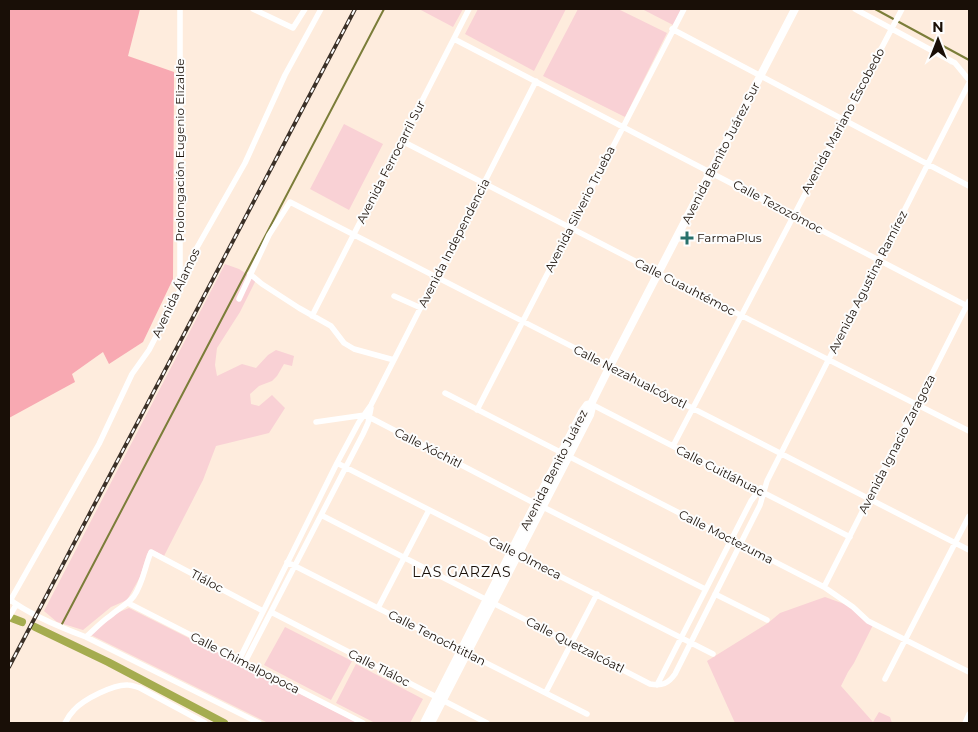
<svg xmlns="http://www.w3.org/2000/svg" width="978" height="732" font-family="Montserrat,sans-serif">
  <rect width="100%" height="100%" fill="#feecdd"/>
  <path fill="#f9d1d5" d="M419 9H463L453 27Z
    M478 9H566L534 71 465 34Z
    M578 9H618L667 33 625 117 543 76Z
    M642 9H683L673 25Z
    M344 124 383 144 349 210 310 189Z
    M225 264 239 269 256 280 240 312 217 348 215 365 217 376 242 364 256 368 268 355 276 350 294 356 292 366 284 364 277 376 272 381 259 386 250 394 251 404 259 406 272 395 285 408 269 433 216 446 203 480 164 556 151 549 147 554 140 577 127 600 111 607 83 630 57 622 44 611Z
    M825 597 847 605 873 625 854 663 848 672 841 686 873 722 879 712 890 717 892 723H735L707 661 768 623 780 613Z
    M129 608 358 723H268L91 635 112 615Z
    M285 627 352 661 331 700 264 665Z
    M356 664 423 699 410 723H375L336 703Z"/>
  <path fill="#f8a9b2" d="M9 9H140L128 56 174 72 173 279 143 342 109 364 103 352 72 374 75 382 9 418Z"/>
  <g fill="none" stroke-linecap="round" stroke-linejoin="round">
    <path stroke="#7b7d39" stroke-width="2" d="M875 9 969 60
      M62 624 384 9"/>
    <path stroke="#a5ac4f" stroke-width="8" d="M9 617 22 622
      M35 627 108 662 224 723"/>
    <path stroke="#fff" stroke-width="5.5" d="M180 9V286
      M253 9 293 28 305 9
      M855 9 955 63 969 80
      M672 29 969 186
      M454 39 969 307
      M402 141 699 294 969 431
      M250 274 262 284 299 308 331 326 344 343 354 349 394 360
      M394 296 421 308
      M239 299 269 235 290 202 969 550
      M312 316 469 9
      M445 393 824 587 853 607 868 621 969 672
      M591 404 850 537
      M477 410 684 9
      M316 422 365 415 536 504
      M673 446 902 9
      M337 463 713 654
      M543 507 705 589
      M321 515 487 600
      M287 562 587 714
      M824 587 969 301
      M715 594 767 620
      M9 599C30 615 62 628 86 637L259 723
      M10 601 99 444 132 374 149 350 180 290 195 251 245 163 285 75 321 9
      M128 603 363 723
      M493 603 650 684C662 686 668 684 675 674L760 505 767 481 969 83
      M378 608 429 510
      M271 612 487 723
      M9 617 16 605
      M86 637C94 630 101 622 110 616 118 609 128 604 134 596 143 583 145 566 151 552L263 611
      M239 660 337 463 359 422 371 405 536 81
      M245 662 363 434 368 423 371 408
      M885 679 969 516
      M657 685 751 501 761 488
      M546 692 597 594
      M65 723C67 719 70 714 74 710 84 699 114 684 128 685 133 685 136 687 140 688L205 723
      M965 723 969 714"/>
    <path stroke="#fff" stroke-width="8" d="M424 723 582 412 587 405 591 404
      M431 723 590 415 592 407 591 404 610 366 795 9"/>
    <g stroke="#3b3027" stroke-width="4">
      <path id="rail" d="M9 667 355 9"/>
    </g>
    <use href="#rail" stroke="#fdfdfd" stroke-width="2" stroke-dasharray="5.5" stroke-linecap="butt"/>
  </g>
  <path fill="#27706b" stroke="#fdfdfd" stroke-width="2" d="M684.5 230.5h5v5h5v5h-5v5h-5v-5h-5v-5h5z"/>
  <g text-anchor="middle" stroke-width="4" stroke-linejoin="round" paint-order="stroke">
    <g font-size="12" fill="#190f07" stroke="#fdfdfd">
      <text transform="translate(843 121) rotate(-62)" y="4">Avenida Mariano Escobedo</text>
      <text transform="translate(180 150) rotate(-90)" y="4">Prolongación Eugenio Elizalde</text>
      <text transform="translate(721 153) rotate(-63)" y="4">Avenida Benito Juárez Sur</text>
      <text transform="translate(391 162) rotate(-63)" y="4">Avenida Ferrocarril Sur</text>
      <text transform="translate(778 207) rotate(28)" y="4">Calle Tezozómoc</text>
      <text transform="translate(580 209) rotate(-63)" y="4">Avenida Silverio Trueba</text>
      <text transform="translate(454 243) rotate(-63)" y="4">Avenida Independencia</text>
      <text transform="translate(868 282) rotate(-63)" y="4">Avenida Agustina Ramírez</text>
      <text transform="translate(685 287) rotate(27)" y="4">Calle Cuauhtémoc</text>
      <text transform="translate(176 293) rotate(-65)" y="4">Avenida Álamos</text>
      <text transform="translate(630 377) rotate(27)" y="4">Calle Nezahualcóyotl</text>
      <text transform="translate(897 444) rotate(-63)" y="4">Avenida Ignacio Zaragoza</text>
      <text transform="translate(428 448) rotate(27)" y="4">Calle Xóchitl</text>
      <text transform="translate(554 470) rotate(-63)" y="4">Avenida Benito Juárez</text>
      <text transform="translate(720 471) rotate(27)" y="4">Calle Cuitláhuac</text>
      <text transform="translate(726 537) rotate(27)" y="4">Calle Moctezuma</text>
      <text transform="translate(525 558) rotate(27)" y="4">Calle Olmeca</text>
      <text transform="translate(207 581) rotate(28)" y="4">Tláloc</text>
      <text transform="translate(437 638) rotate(27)" y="4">Calle Tenochtitlan</text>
      <text transform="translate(575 645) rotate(27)" y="4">Calle Quetzalcóatl</text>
      <text transform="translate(245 663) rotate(27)" y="4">Calle Chimalpopoca</text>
      <text transform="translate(379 668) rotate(27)" y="4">Calle Tláloc</text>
    </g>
    <g font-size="12" fill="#190f07" stroke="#fdfdfd" text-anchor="start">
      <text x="697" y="242">FarmaPlus</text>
    </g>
    <g font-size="14" letter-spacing="1" fill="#190f07" stroke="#fdfdfd">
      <text x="462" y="577">LAS GARZAS</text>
    </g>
  </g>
  <rect width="978" height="732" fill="none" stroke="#190f07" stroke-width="20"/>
  <g transform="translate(938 40)" stroke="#fdfdfd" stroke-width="4" paint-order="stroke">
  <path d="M0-4L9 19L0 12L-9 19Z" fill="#190f07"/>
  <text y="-8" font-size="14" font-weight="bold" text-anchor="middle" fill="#190f07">N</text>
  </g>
</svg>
